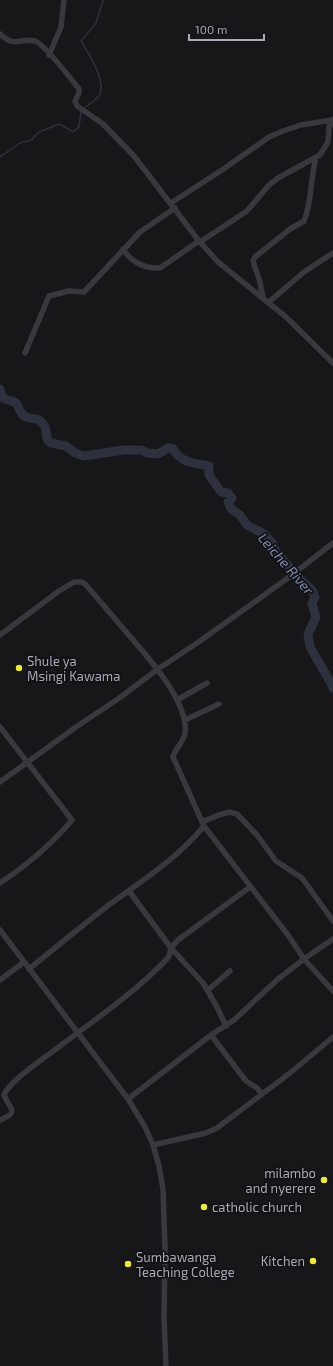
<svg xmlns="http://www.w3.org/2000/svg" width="333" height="1366" font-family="'Exo 2',sans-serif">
  <rect width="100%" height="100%" fill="#171719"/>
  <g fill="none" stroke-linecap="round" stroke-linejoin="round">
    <path stroke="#2d313d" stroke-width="1.5" d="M83 109C88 105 97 100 100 94 106 81 88 52 81 41L96 23 103 0
      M0 157 20 143 31 140 39 132 59 124 65 127 73 132 79 127 81 111"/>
    <path stroke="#2d313d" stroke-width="9" d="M0 389 2 397C6 401 13 400 16 403 19 407 20 413 24 416 28 419 32 418 36 419 46 422 46 431 47 439L51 443 66 446 75 453 84 456 124 450H141L148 453 158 454 168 448 173 449C181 463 194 463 209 466V475L221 492 228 493 232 498 228 502 231 509 240 515 247 525 264 534 273 544 276 552 300 579 312 590 315 597 312 604 316 617 308 634 310 647 332 685 333 688"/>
    <path stroke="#39383e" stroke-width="5.5" d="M0 34C16 49 20 37 35 41 44 44 72 80 79 89V93L75 101 77 106 103 124 134 156 199 241 218 262 286 317 333 363
      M49 55 61 27 64 0
      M171 203 222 170 269 137 283 131 301 125 332 120
      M200 242 247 211 269 185 278 178 320 155 328 142 329 127 333 119
      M123 249C131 262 145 269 160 268L199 241
      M263 298 260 282 253 261 255 257 290 229 304 221C312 203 310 179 316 158
      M269 302 304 272 333 253
      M25 353 49 296 69 291 84 292 140 232 175 208
      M0 635 59 591 74 582H82L86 585C98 599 110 613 122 627 142 651 189 699 185 733 184 742 175 748 173 757L204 826 288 935 304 959 333 991
      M177 700 207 683
      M185 720 219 704
      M0 727 72 820C51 845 27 865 0 883
      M0 782 76 727 118 699 158 669 200 641 292 575 333 543
      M202 822 219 815 229 812 237 814 257 835 276 861 302 878 333 921
      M129 891 171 948 203 983 217 1007 226 1026
      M0 930 128 1099 145 1127 153 1145 159 1166 163 1189 165 1249 164 1317 166 1366
      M29 969C56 947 83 925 110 904 143 880 179 857 204 826
      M0 980 24 962
      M208 990 230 971
      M211 1035 246 1081 257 1088 262 1094
      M128 1099 211 1035 234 1020 278 979 304 959 333 939
      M0 1120C21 1111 9 1109 4 1095 10 1080 50 1054 64 1043 99 1017 136 991 166 960L169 956 171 948 178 940 250 887
      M153 1145 206 1133 217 1128 290 1073 333 1037"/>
  </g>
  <g fill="#efea38" stroke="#121214" stroke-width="1.5">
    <circle cx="19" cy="668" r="4"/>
    <circle cx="324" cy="1180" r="4"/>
    <circle cx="204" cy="1207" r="4"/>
    <circle cx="313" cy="1261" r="4"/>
    <circle cx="128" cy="1264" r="4"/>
  </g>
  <g text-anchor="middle" stroke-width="3.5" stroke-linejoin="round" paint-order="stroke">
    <g font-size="13" fill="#a9a9b8" stroke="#121214" text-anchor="start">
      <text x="27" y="666">Shule ya<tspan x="27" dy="15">Msingi Kawama</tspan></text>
      <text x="316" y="1178" text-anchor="end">milambo<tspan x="316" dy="15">and nyerere</tspan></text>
      <text x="212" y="1212">catholic church</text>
      <text x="136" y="1262">Sumbawanga<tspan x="136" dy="15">Teaching College</tspan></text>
      <text x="305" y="1266" text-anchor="end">Kitchen</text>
    </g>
    <g font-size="14" font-style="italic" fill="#818cb3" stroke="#121214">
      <text transform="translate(286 564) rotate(49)" y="5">Leiche River</text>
    </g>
  </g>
  <path d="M189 34v6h75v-6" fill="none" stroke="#a9a9b8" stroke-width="2"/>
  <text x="195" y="34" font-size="12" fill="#a9a9b8" stroke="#121214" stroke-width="3" paint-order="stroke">100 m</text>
</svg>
